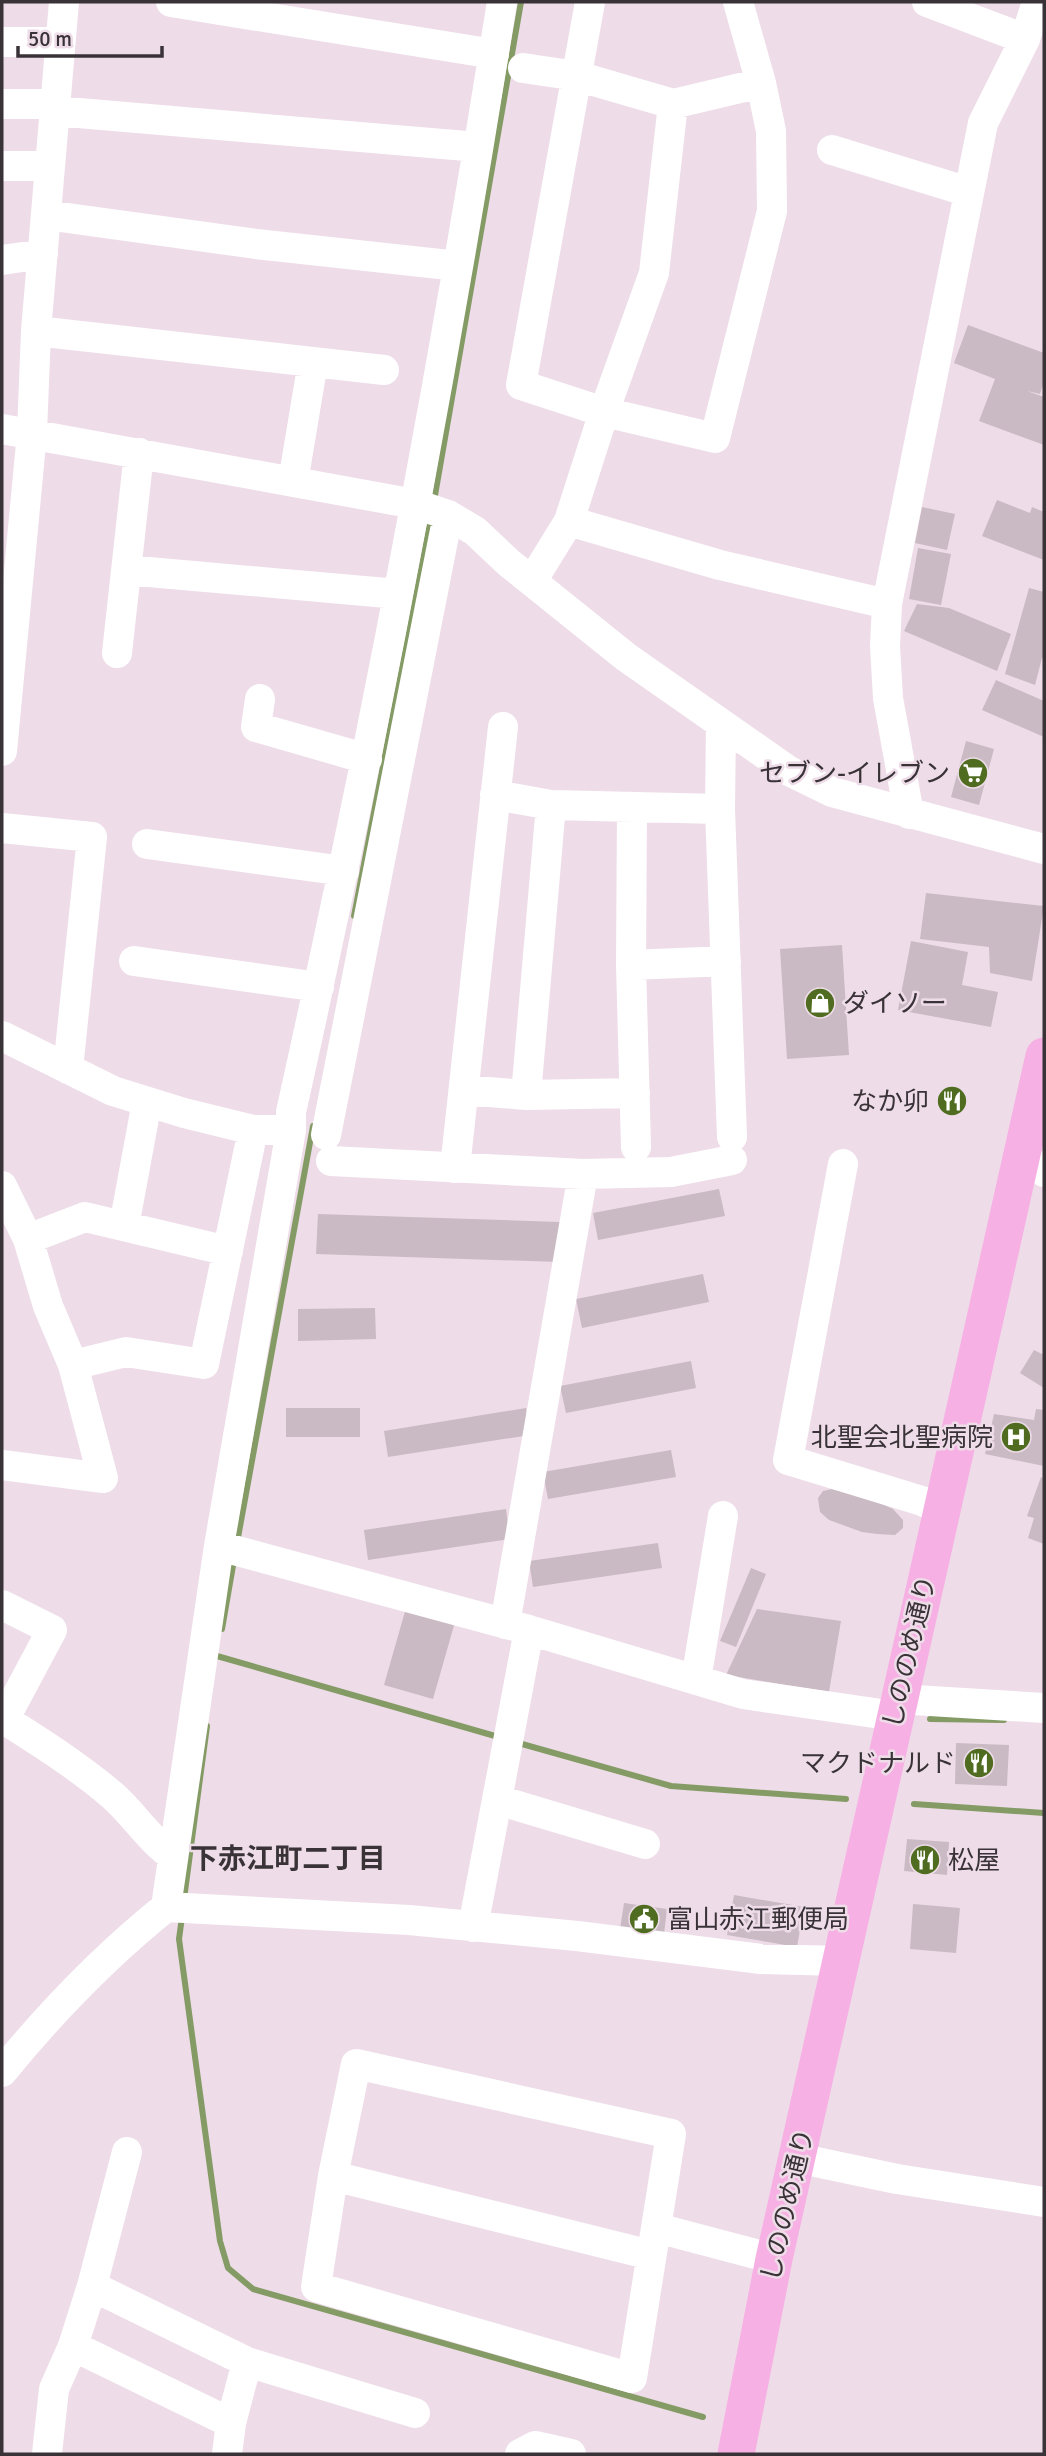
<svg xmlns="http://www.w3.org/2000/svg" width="1046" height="2456" font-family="Signika,'Noto Sans JP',sans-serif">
  <rect width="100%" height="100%" fill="#eedde8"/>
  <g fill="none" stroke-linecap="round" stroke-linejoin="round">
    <path stroke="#859b66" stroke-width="6" d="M434 501 521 2
      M354 916 431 518
      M237 1543 313 1126
      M222 1629 234 1560
      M217 1656 502 1738
      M930 1719 1004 1720
      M515 1742 671 1786 846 1799
      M914 1804 1044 1813
      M184 1899 207 1726
      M182 1917 179 1939 220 2241 228 2268 253 2289 703 2417"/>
  </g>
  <path fill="#cabac4" d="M968 325 1044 353V382L1040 394 1027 391 1044 397V445L979 421 995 379 954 363Z
    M997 500 1030 513 1032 507 1044 512V560L982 536Z
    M922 507 955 514 947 550 915 543Z
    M918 548 951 554 941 605 909 599Z
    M1029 588 1044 592V658H1042L1035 685 1005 674Z
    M917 604 949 608 1011 634 997 671 904 631Z
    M996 680 1044 701V737L982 710Z
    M966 741 994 749 979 805 951 797Z
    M926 893 1044 906 1032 981 990 973 989 947 920 939Z
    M911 941 968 952 962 985 998 992 991 1027 898 1010Z
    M842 945 849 1055 787 1059 780 949Z
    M719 1189 725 1216 598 1240 593 1213Z
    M318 1214 560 1222 559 1262 316 1254Z
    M703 1274 709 1302 582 1328 576 1299Z
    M375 1308 376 1339 298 1341V1309Z
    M1034 1350 1044 1355V1388L1020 1373Z
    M691 1361 696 1388 566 1413 560 1386Z
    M286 1408H360V1437H286Z
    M526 1408 530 1435 388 1457 384 1431Z
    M1036 1409 1044 1410V1466L985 1454 994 1414 1034 1420Z
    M671 1450 676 1477 548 1499 543 1472Z
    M1041 1477 1044 1478V1544L1028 1538 1034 1518 1027 1516Z
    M832 1489 873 1500 893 1509 903 1520V1528L895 1535 877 1534 862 1532 829 1520 820 1512 818 1498 823 1491Z
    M506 1509 510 1539 368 1560 364 1530Z
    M658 1543 662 1568 533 1587 529 1561Z
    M751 1568 766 1574 736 1647 720 1641Z
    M406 1608 455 1622 433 1699 384 1685Z
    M757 1609 841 1621 829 1692 726 1675Z
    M956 1743 1009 1745 1007 1786 955 1784Z
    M907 1839 949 1842 947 1875 904 1871Z
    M734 1895 804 1907 797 1947 727 1935Z
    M624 1903 667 1909 664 1934 620 1929Z
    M913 1904 960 1908 956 1953 910 1949Z"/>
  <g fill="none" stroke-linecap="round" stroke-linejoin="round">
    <path stroke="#fff" stroke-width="30" d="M171 2 494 54
      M590 2 521 385 604 412 715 438 772 211 771 131 761 83 738 2
      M927 2 1025 39
      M2 42H60
      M523 68 577 76 673 104 761 83
      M2 104H55
      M55 111 478 147
      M832 150 969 192
      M2 166H50
      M46 215 256 244 458 266
      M2 260 43 254
      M36 331 384 370
      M2 429 415 504 448 515 475 531 509 563 626 657 789 771 832 792 1044 849
      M293 482 313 362
      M569 521 720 565 887 604
      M126 570 398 594
      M532 581 569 521 604 412 654 273 673 104
      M117 653 139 453
      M260 699 256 727 367 759
      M721 724 720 809 732 1137
      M2 751 32 433 36 331 64 2
      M495 795 551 805 720 809
      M632 807 631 965 636 1147
      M909 814 888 698 885 646 887 604 983 123 1025 39 1037 2
      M2 828 92 837 68 1069
      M147 844 344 871
      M134 961 319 987
      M631 965 726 961
      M2 1036 113 1091 184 1113 253 1130H291V1112C373 744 443 374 502 2
      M464 1090 526 1095 635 1093
      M526 1095 551 805
      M326 1135 448 515
      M1022 1154 1044 1172
      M331 1161 583 1174 671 1172 732 1160
      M843 1164 788 1460 922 1501 941 1510
      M455 1168 503 727
      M2 1186 28 1239 48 1306 73 1365 103 1478 2 1465
      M124 1226 147 1102
      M28 1239 85 1217 228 1251
      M73 1365 126 1352 204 1364 253 1130
      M219 1546 529 1630 743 1694 895 1716
      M2 1605 52 1630 4 1720
      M505 1624 583 1174
      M696 1680 723 1516
      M898 1699 1044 1708
      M2 1718C40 1742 78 1766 112 1795 134 1814 149 1840 173 1856
      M498 1800 645 1844
      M166 1907 219 1546 291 1130
      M473 1927 529 1630
      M356 2064 671 2134 632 2378 316 2287 333 2176Z
      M2 2072C51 2012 105 1956 166 1907L409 1920 577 1936 761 1959 842 1961
      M797 2158 897 2179 1044 2202
      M333 2176 651 2255
      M657 2228 774 2259
      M92 2286 247 2362 415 2413
      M73 2346 231 2423
      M47 2454 54 2389 73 2346 92 2286 127 2152
      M227 2454 231 2423 247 2362
      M520 2454 535 2446 571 2454"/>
    <path stroke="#f7b0e4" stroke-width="37" d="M736 2454 774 2259 1044 1056"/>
  </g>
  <defs>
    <g id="supermarket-disc" transform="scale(1.575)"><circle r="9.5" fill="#4f6c20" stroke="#eedde8"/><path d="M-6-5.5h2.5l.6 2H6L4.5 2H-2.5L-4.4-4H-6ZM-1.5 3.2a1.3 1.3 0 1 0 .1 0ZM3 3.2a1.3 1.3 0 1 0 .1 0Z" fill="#fff"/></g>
    <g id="shop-disc" transform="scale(1.575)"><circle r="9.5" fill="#4f6c20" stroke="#eedde8"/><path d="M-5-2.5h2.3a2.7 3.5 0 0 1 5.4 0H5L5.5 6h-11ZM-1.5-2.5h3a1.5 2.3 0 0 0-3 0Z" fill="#fff"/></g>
    <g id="restaurant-disc" transform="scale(1.575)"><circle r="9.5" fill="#4f6c20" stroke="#eedde8"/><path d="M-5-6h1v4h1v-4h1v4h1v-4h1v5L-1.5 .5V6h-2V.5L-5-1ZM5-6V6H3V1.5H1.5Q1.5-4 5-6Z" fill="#fff"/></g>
    <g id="hospital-disc" transform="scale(1.575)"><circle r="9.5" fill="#4f6c20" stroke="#eedde8"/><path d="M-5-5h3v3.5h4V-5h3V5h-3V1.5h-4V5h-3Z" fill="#fff"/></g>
    <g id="civic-disc" transform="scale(1.575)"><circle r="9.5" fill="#4f6c20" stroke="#eedde8"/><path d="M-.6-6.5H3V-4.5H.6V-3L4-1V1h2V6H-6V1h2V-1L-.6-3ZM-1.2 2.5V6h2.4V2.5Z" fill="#fff"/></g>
  </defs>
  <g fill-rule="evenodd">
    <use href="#supermarket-disc" x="973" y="773"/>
    <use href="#shop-disc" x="820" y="1003"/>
    <use href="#restaurant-disc" x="952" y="1101"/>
    <use href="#hospital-disc" x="1016" y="1437"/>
    <use href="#restaurant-disc" x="979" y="1763"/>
    <use href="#restaurant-disc" x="925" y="1860"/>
    <use href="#civic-disc" x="644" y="1919"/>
  </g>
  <g text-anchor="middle" stroke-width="5" stroke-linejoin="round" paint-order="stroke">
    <g font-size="26" fill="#393337" stroke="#eedde8" text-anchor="end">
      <text x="950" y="782">セブン-イレブン</text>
      <text x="843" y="1012" text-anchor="start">ダイソー</text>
      <text x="929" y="1110">なか卯</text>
      <text x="993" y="1446">北聖会北聖病院</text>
      <text x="956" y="1772">マクドナルド</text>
      <text x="948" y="1869" text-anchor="start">松屋</text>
      <text x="667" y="1928" text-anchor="start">富山赤江郵便局</text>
    </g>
    <g font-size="26" fill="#393337" stroke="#eedde8">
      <text transform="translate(909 1652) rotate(-77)" y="9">しののめ通り</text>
      <text transform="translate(787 2205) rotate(-77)" y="9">しののめ通り</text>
    </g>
    <g font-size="28" font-weight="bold" fill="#393337" stroke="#eedde8">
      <text x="288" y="1868">下赤江町二丁目</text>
    </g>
  </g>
  <rect width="1046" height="2456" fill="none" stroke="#393337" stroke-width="7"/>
  <path d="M18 46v10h144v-10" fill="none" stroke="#393337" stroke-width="3.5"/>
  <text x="28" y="46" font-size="21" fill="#393337" stroke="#eedde8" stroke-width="5" paint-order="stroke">50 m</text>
</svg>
